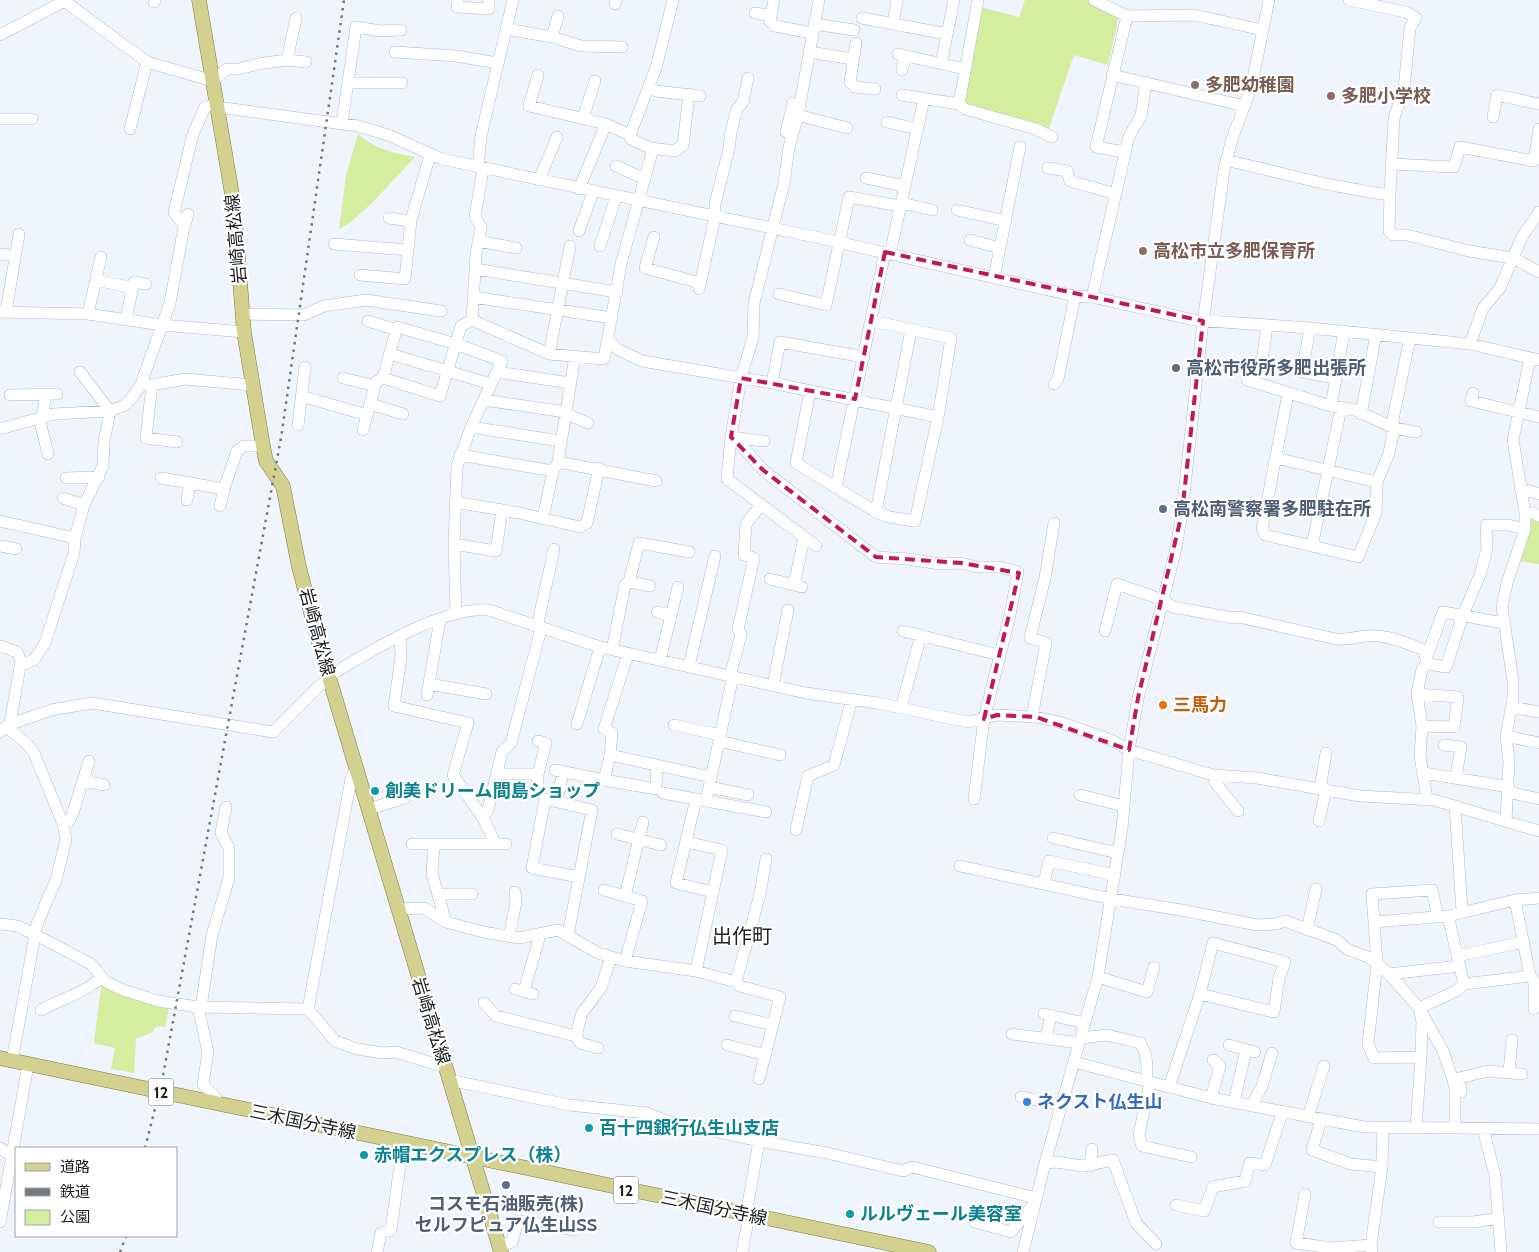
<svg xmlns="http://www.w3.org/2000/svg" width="1539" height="1252" font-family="Cabin,'Noto Sans JP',sans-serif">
  <rect width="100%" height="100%" fill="#eff4fd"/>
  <path fill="#d2ee9e" d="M1025 0H1086L1119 15 1108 65 1074 55 1048 131 963 103 980 7 1019 17Z
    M358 134C374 149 394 153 415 157L374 201 351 222 339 229 346 175Z
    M1527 518H1539V564L1518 561Z
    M106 983 170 1004 165 1027 157 1026 151 1033 136 1039 134 1073 111 1069 115 1048 94 1043 101 987Z"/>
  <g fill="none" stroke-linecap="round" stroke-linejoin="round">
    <g stroke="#b5bbc2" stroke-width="12">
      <path id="minor" d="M63 0 147 62 213 81 227 69H239L258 64 287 60 296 18
        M458 0 457 7 489 9V0
        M774 0 770 21 775 26 812 33
        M978 0 959 104 965 109 1036 129 1052 137
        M1094 0 1127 16 1096 147 1125 152
        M154 2 155 0
        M615 4 616 0
        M755 13 771 16
        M1127 16 1194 15 1263 30
        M862 18 947 34
        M814 24 854 30
        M893 24 897 0
        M506 29 552 37 581 46 622 47
        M0 35 63 2
        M552 37 558 16
        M856 43 850 82 855 87 875 89
        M395 52 456 56 497 63
        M809 52 853 59
        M898 54 965 69
        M287 60 306 62
        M941 64 954 0
        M902 70 905 56
        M538 75 529 106 606 124 630 135
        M1112 75 1245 106
        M348 83H402
        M649 88 656 91 700 96
        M902 95 959 104
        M217 107 358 126 388 135 442 159 815 237 1075 296 1092 297 1194 320 1310 328 1470 344 1539 360
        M798 115 847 128
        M1493 117 1497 95 1539 104
        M583 118 595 81
        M0 119H32
        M887 122 917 129
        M342 123 356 27 380 31 401 30
        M130 129 147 62
        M786 132 793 103
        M650 148 675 151 683 145 689 94
        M1226 160 1326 184 1381 194 1390 193 1394 118 1404 89 1410 28 1416 18 1406 12 1349 0
        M1391 164 1454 167 1460 147 1534 161 1539 129
        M616 166 645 179
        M478 167 481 136 513 0
        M1048 168 1067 171 1070 181 1116 194
        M866 178 905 186
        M539 180 557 137
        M579 189 606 124
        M1390 193 1389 231 1393 235H1407L1469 251 1513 258 1539 272
        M901 203 932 210
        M957 210 1006 221
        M389 218 411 221
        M184 226 174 212 193 134 205 107 217 104
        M579 231 593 192
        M654 237 645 268 700 283
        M970 240 1000 248
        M478 241 516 248
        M334 244 408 250
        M600 246 616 197
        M0 254 15 256
        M890 254 924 99
        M475 269 617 292
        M360 275 405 279 411 220 430 155
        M994 278 1020 147
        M96 280 133 288
        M699 289 715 217V204L729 149 731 132 737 109 743 102 748 78
        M779 294 826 305 849 197 900 206
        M473 297 612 318
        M1092 297 1129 136 1141 116 1146 82
        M0 312 88 314 162 325 244 332
        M6 312 19 234
        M88 314 101 257
        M242 314 304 315 324 306 366 300 441 311
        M126 319 134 282 146 284
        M472 320 549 354 604 359 621 264 652 152 650 148 631 139 630 135 656 68 673 0
        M472 320 476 254 481 227 475 217 483 169
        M368 321 397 330
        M1310 328 1302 372 1336 378
        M608 339 617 349 642 361 772 383 938 417
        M1470 344 1483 308 1500 288 1522 237 1539 212
        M390 354 491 384
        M549 354 570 246
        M1262 362 1267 326
        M497 372 570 383
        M343 378 375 386
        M383 378 440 396 461 326 472 320
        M1247 380 1331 406 1355 410 1394 428 1416 432
        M772 383 780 342 864 357
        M141 384 152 385 185 379 251 385
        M1054 384 1058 379 1075 296
        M152 385 146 438 177 442
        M810 391 796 463 876 512 889 517 915 521 938 417 951 338 872 321
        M1473 393 1471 401 1539 417
        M1288 394 1262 528 1265 535 1312 546 1341 408
        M10 395 57 394
        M301 396 367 415
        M484 400 559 411 588 423
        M370 404 403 414
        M1331 406 1344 331
        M1361 414 1376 334
        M42 417 46 394
        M39 418 48 454
        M298 425 305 367
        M471 427 560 441
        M0 429 54 414 110 411 125 405 132 398 141 384 170 303 183 232 188 214
        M363 430 376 382 383 378 397 327 456 344 502 361 471 427 457 466 454 544 456 614
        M731 437 741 445 763 470 876 557 908 559 940 564 961 563 977 567H999L1018 572 1010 615 984 719 974 799
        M731 437 764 441
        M460 455 553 471
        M1276 458 1377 482
        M558 462 656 481
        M66 478 99 477
        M161 478 224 489 237 451 244 446H263
        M836 487 885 252
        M1520 488 1539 494
        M63 498 84 505
        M187 500 190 483
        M455 502 519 513 580 527 587 523 599 468
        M220 506 224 489
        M876 512 911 330
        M1525 513H1533L1539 516
        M543 518 553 471 558 462 575 356
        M0 521 75 538
        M454 544 496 551 502 510
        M0 546 16 549
        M816 546 727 479 731 437 741 378 753 337 754 303 784 183 789 147 798 115 819 0
        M1312 546 1358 557 1376 513 1377 482 1389 453 1394 428 1393 419 1410 338
        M770 579 802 587
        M629 582 650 586
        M794 585 804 538
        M657 612 671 615
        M537 627 554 549
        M903 631 995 654
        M1105 631 1117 584 1163 600 1173 607 1233 618 1239 617 1336 639C1347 640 1356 637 1367 636 1385 634 1407 643 1424 650L1427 664
        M400 636 401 657 394 706 468 723 453 775 483 818 495 843
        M0 646 17 652 21 661 9 729 27 744 34 753 63 824 66 839 56 880 37 924 12 1061
        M612 650 625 585 629 582 639 543 689 552
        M1427 656 1443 612 1503 623
        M660 660 678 587
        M21 665 34 660 45 643 74 553 75 538 84 505 103 466 104 442 110 411 80 372
        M689 666 715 556
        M329 676C367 653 445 605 489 610L600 647 806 693 877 703 968 722 997 715 1036 717 1059 722 1111 740 1129 750 1213 775 1257 778 1360 796 1434 800 1539 831
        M730 676 741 635 738 629 754 558 744 555 746 524 760 506
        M429 684 486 694
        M773 685 788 610
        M1417 694 1458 697 1454 727 1422 726
        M427 695 440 620
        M1512 707 1539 712
        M901 708 921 635
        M1032 717 1046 643 1030 638 1045 578 1054 523
        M577 724 600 647
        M674 725 721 735
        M0 732 8 725 51 710 92 703 273 732 319 686 330 679
        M1506 736 1539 743
        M719 741 780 755
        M1444 745 1461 747 1456 777
        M610 755 612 733 604 729 628 654
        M657 765 656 789 604 780 610 755 711 777
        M555 770 604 780
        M1424 773 1509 787
        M497 774H538
        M1213 775 1215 782 1238 811
        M83 781 104 785
        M709 787 748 795
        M1320 788 1326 753
        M1508 792 1539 799
        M537 793 538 774 546 743 538 741
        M663 793 766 812
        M1080 795 1124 806
        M696 799 676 883 713 892
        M1427 799 1420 756 1422 726 1417 694 1422 669 1427 664 1446 667 1463 615 1481 572 1487 549 1486 525H1508L1525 529
        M557 801 563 771
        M706 801 733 676
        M1455 806 1462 911
        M369 809 405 798
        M483 818 488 810 502 752 511 743 541 629
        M1319 821 1326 789
        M1506 821 1509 761 1506 736 1513 698V681L1502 607 1507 583 1525 529V513L1513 440 1530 358
        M63 824 69 821 73 813 89 761
        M796 830 808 776 834 765 852 699
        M617 834 661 845
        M1053 838 1118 853
        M686 842 722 850 696 971
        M412 844H506
        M434 844 432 874 446 922
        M960 866 1112 899 1181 910 1257 925 1276 924 1285 921 1337 940 1347 949 1370 958 1389 974 1419 1008 1443 1051 1453 1080 1455 1089V1128
        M1044 883 1049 861 1115 875
        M604 890 642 901 625 961
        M438 894H472
        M625 896 643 822
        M398 909 424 908 446 922 483 932 519 938 558 930 598 953 625 961 696 971 736 982 760 894 766 859
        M1448 916 1464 984 1530 976 1515 900
        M1374 922 1448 916 1515 900 1539 898
        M0 924 17 926 34 934 91 964 106 982 123 990 158 1001 198 1007 308 1009 335 1041 357 1049 383 1053 396 1052 445 1067
        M1307 930 1316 889
        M568 935 592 810 545 799 532 868 579 877
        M509 937 516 902 515 892
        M1457 956 1524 942
        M1389 974 1460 966
        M1530 976 1534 981V1009
        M1098 977 1147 992 1154 967
        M736 982 740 986 780 997 759 1079
        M515 989 533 994
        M524 991 540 935
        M484 1003 496 1016 576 1036 580 1043 598 1048
        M198 1007 208 1052 203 1084 216 1098 218 1104
        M201 1007 212 935 229 878V848L221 833 226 807
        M1419 1008 1456 991 1464 984
        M308 1009 351 779 357 767
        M41 1010C62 998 83 994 101 978
        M1420 1012 1422 1022 1421 1057 1374 1058 1368 1044 1377 964 1372 894 1432 890 1438 917
        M1044 1014 1085 1023
        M735 1016 773 1025
        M1012 1034 1079 1043
        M576 1036 582 1013 601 988 611 957
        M1081 1038 1107 1035 1140 1043C1148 1055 1147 1067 1147 1081
        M1046 1039 1051 1015
        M727 1045 765 1055
        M1229 1045 1255 1052
        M1074 1062 1211 1098 1364 1127 1539 1129
        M1509 1072 1512 1040
        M449 1080 569 1105 647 1113 667 1121 759 1141
        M1150 1082 1139 1135 1142 1146 1191 1157
        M1169 1087 1200 994 1213 943 1285 962 1279 978 1274 1012 1200 994
        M1461 1092 1459 1078 1488 1071 1522 1074
        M1021 1097 1062 1105
        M1211 1098 1220 1066 1213 1060
        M1234 1102 1246 1050
        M1252 1105 1262 1086 1272 1053
        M1308 1117 1324 1066
        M1321 1120 1312 1150 1351 1164 1382 1167
        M1416 1128 1421 1057
        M1483 1129 1495 1175 1501 1252
        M0 1148 13 1157
        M1045 1163 1056 1162 1083 1166 1113 1160 1136 1223 1156 1244
        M1090 1166 1092 1149
        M1305 1194 1296 1243 1332 1248 1371 1245 1372 1252
        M1176 1205 1204 1211 1213 1187 1245 1181 1250 1163 1265 1165 1282 1113
        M746 1215 759 1141 827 1153 903 1171 912 1167 1036 1198
        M0 1222 28 1065
        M975 1222 1011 1232 1032 1206
        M1439 1222H1474L1499 1218
        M1371 1245 1382 1167 1383 1127
        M499 1246 512 1242 518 1221 576 1230
        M377 1252 381 1233 391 1230 403 1143
        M742 1252 749 1216
        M1023 1252 1045 1163 1098 977 1122 828 1129 750 1138 698 1175 553 1182 513 1202 330 1224 170 1232 139 1251 88 1269 0"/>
    </g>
    <g stroke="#7f7e39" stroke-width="15">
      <path id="major" d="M199 0 234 206 244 332 263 446 266 461 283 486 299 567 320 647 501 1252
        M0 1058 929 1252"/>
    </g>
    <use href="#minor" stroke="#fff" stroke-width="11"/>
    <use href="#major" stroke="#d2d190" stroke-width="14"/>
    <path stroke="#76797e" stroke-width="2.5" stroke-dasharray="2.5 5" stroke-linecap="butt" d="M145 1148 162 1081 281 438 344 0
      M120 1252 126 1236"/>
  </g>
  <path fill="none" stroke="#c2185b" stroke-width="4" stroke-dasharray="10 6" stroke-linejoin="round" d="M885 252 1203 321 1182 513 1138 698 1129 750 1036 717 997 715 984 719 1019 573 961 563 876 557 763 470 731 437 741 378 855 399Z"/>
  <g fill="#8d6e63" stroke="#fff" stroke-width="2">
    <circle cx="1195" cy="85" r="5"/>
    <circle cx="1331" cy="96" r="5"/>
    <circle cx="1143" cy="251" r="5"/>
  </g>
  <g fill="#5c6f8a" stroke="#fff" stroke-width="2">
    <circle cx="1176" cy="368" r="5"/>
    <circle cx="1163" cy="509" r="5"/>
    <circle cx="506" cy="1185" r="5"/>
  </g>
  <circle fill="#e8710a" stroke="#fff" stroke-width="2" cx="1163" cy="705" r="5"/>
  <g fill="#0f9aa8" stroke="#fff" stroke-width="2">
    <circle cx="375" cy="791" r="5"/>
    <circle cx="589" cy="1128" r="5"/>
    <circle cx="364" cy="1155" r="5"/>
    <circle cx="850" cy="1214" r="5"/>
  </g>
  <circle fill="#3f7fe0" stroke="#fff" stroke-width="2" cx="1027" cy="1102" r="5"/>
  <g text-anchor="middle" stroke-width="4.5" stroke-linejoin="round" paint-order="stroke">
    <g fill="#fff" stroke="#606264" stroke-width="1">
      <rect x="148.5" y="1078.5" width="25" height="27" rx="4"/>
      <rect x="613.5" y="1176.5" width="25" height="27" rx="4"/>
    </g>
    <g font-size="16" font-weight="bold" fill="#1c1e21">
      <text x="161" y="1098">12</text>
      <text x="626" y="1196">12</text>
    </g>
    <g font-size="18" font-weight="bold" fill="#785e54" stroke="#fff" text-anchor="start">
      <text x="1205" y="91">多肥幼稚園</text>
      <text x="1341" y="102">多肥小学校</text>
      <text x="1153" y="257">高松市立多肥保育所</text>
    </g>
    <g font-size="18" fill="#1c1e21" stroke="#fff">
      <text transform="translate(236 239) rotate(-95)" y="6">岩崎高松線</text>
      <text transform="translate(317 632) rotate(75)" y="6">岩崎高松線</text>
      <text transform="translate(431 1021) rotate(73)" y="6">岩崎高松線</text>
      <text transform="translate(303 1122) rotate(12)" y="6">三木国分寺線</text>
      <text transform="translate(714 1208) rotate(12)" y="6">三木国分寺線</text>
    </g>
    <g font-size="18" font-weight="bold" fill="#4e5e75" stroke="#fff" text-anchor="start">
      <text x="1186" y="374">高松市役所多肥出張所</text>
      <text x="1173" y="515">高松南警察署多肥駐在所</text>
      <text x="506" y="1210" text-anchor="middle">コスモ石油販売(株)<tspan x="506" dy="21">セルフピュア仏生山SS</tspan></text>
    </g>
    <g font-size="18" font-weight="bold" fill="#c56008" stroke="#fff" text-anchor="start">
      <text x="1173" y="711">三馬力</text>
    </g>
    <g font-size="18" font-weight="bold" fill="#0d838f" stroke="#fff" text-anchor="start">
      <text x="385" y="797">創美ドリーム間島ショップ</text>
      <text x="599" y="1134">百十四銀行仏生山支店</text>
      <text x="374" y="1161">赤帽エクスプレス（株）</text>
      <text x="860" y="1220">ルルヴェール美容室</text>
    </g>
    <g font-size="18" font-weight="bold" fill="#366cbe" stroke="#fff" text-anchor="start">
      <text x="1037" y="1108">ネクスト仏生山</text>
    </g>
    <g font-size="20" fill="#1c1e21" stroke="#fff">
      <text x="742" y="943">出作町</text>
    </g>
  </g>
  <rect x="15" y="1147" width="162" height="90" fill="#ffffff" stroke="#a4a5a6"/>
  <rect x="25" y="1163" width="25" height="8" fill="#d2d190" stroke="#a4a5a6"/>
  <text x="60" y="1172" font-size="15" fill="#1c1e21">道路</text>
  <rect x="25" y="1188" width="25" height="8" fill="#76797e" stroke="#a4a5a6"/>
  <text x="60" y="1197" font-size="15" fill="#1c1e21">鉄道</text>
  <rect x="25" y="1210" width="25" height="15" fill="#d2ee9e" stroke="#a4a5a6"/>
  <text x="60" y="1222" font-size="15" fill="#1c1e21">公園</text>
</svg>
